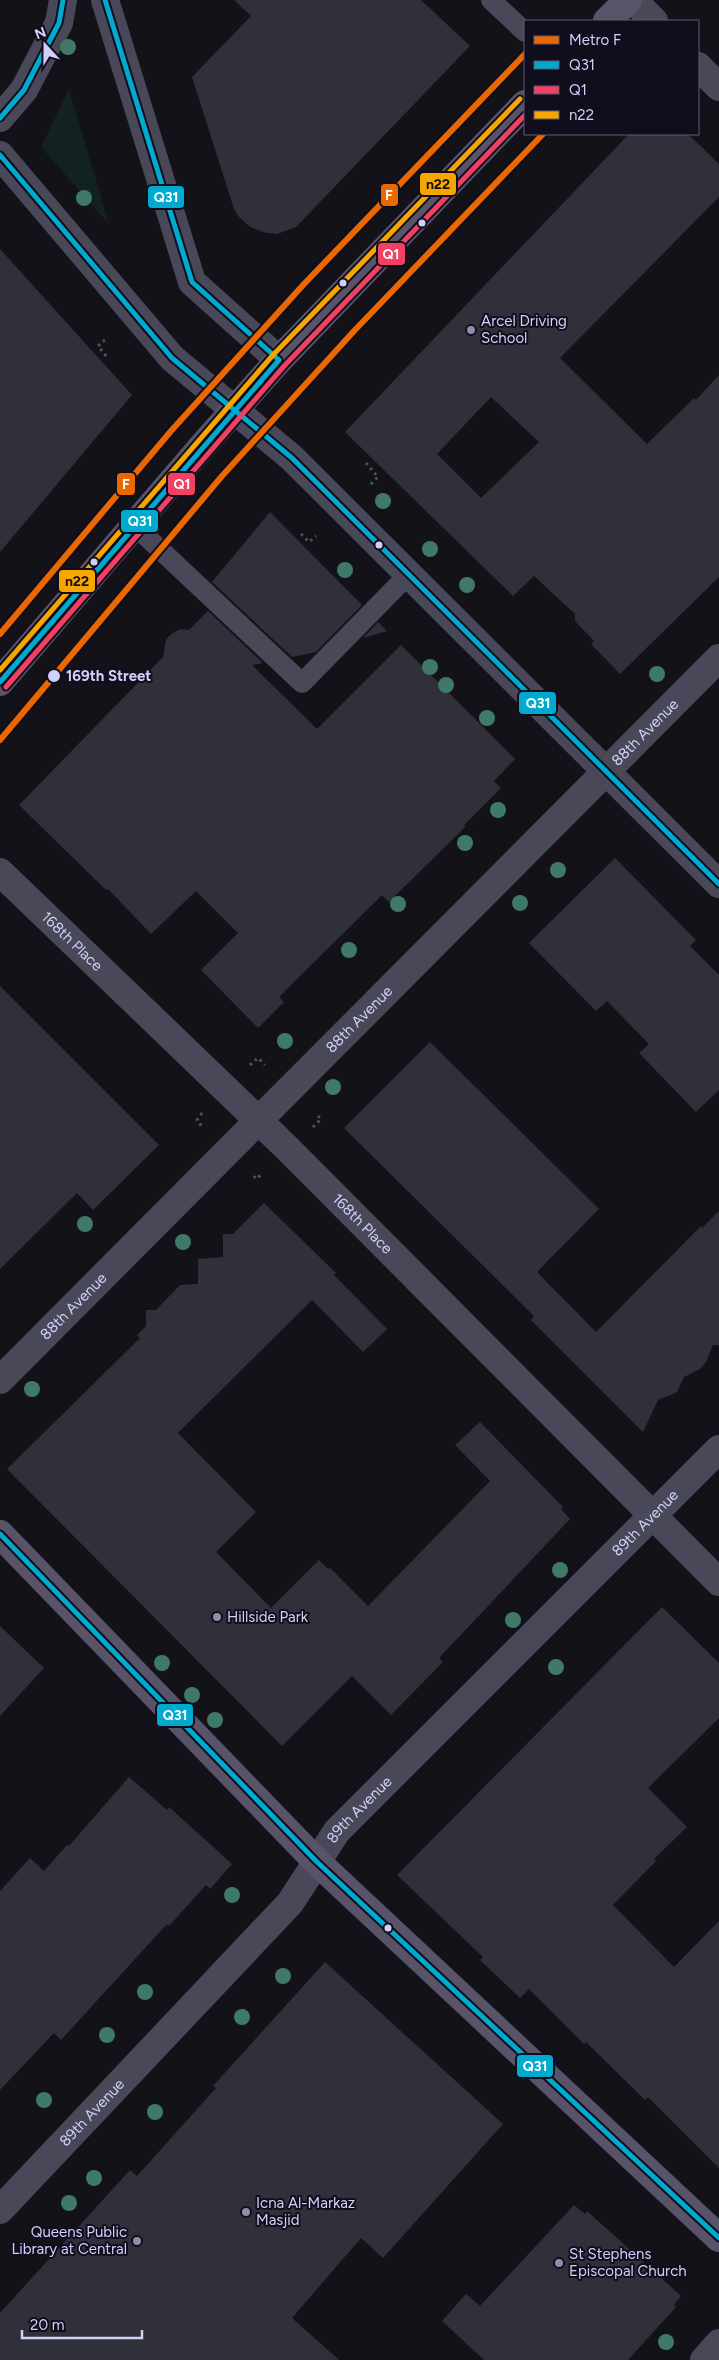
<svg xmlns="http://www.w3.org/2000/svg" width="719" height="2360" font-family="Figtree,sans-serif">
  <rect width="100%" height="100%" fill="#121218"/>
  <path fill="#122222" d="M69 89 109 224 41 147Z"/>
  <path fill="#30303b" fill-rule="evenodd" d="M234 0H421L470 46 296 227 277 234 266 233 250 227 238 216 234 209 192 77 251 16Z
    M629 134H688L719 164V197L560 358 647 444 694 398 696 400 719 375V577L620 674 591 644 594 641 575 621V614L534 576 513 596 345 432ZM491 397 539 442 481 498 437 454Z
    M0 249 132 395 0 552Z
    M270 512 362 605 316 652 292 657 212 582Z
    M208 611 263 663 252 665 317 729 401 645 515 759 494 781 501 788 464 825 466 826 389 902 382 895 279 997 284 1002 258 1028 201 970 238 933 196 891 151 934 108 889 106 890 19 805 163 657 166 640 170 635 180 629 189 630Z
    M378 622 387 631 363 638Z
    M615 858 696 940 690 946 719 975V1090L696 1112 639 1053 649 1044 607 1001 596 1011 529 943Z
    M0 986 159 1145 93 1210 77 1193 0 1269Z
    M430 1042 599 1209 537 1272 596 1332 701 1226 702 1228 719 1211V1345H713L706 1362 700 1369 684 1377 677 1392 658 1400 643 1432 531 1320 534 1316 344 1128Z
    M264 1203 336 1273 334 1275 387 1329 363 1352 312 1300 178 1433 256 1512 216 1552 271 1608 319 1560 328 1569 330 1568 368 1606 490 1481 455 1445 480 1422 563 1507 561 1509 570 1519 439 1658 443 1662 391 1715 352 1676 282 1746 7 1469 140 1338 137 1335 146 1326V1310H156L180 1285 198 1284V1259L223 1257V1234H233Z
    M662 1607 719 1663V1718L648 1788 687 1827 654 1859 656 1861 613 1905 674 1967 719 1921V2168L648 2097 645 2100 586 2042 584 2044 529 1989 520 1998 480 1960 483 1957 397 1875Z
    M0 1626 44 1668 0 1716Z
    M129 1777 167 1810 169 1807 232 1864 210 1889 206 1885 169 1926 167 1924 61 2040 54 2033 0 2090V1891L30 1858 44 1871 67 1845 69 1846Z
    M325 1962 503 2124 383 2258 361 2238 292 2318 339 2360H0V2313L130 2170 137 2176 216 2088 213 2086Z
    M574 2205 585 2214 587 2211 681 2296 674 2305 676 2307 628 2360H484L442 2321 466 2294 480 2306Z"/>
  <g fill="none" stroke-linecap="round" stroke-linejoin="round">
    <path stroke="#4a565f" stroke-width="3" stroke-dasharray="2.5 4" stroke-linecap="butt" d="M106 356 98 346 108 337
      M366 463 378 477 370 485
      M301 534 309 542 316 536
      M250 1065 258 1058 265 1065
      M202 1113 197 1120 203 1128
      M313 1127 321 1119 316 1114
      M254 1176 256 1179 263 1173"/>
    <path stroke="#484858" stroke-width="20" d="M491 0 525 32
      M135 526 302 683 409 574"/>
    <g stroke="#484858" stroke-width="28">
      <path d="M105 0 192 282 279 360"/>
      <path d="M633 0 654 21"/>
      <path d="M698 66 719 87"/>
      <path d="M0 118 24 90 59 23 63 0"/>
      <path d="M0 155 172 358 292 458 719 884"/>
      <path id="s1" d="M0 872 288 1149 719 1582"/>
      <path id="s2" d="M0 1380 719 658"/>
      <path id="s3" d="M0 2210 290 1903 337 1831 719 1449"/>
      <path d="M704 2360 719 2343"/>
    </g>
    <path stroke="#595369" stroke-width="28" d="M607 21 628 0
      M0 682 205 443 279 360 525 104
      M0 1534 316 1861 719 2238"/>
    <g stroke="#100e1c" stroke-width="9">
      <path id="bus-1" d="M105 0 192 282 279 360
        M0 118 24 90 59 23 63 0
        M0 155 172 358 292 458 719 884
        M0 682 279 360
        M0 1534 316 1861 719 2238"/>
    </g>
    <g stroke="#100e1c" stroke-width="9">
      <path id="bus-2" d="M6 687 285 365 525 115"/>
    </g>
    <g stroke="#100e1c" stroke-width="9">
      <path id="bus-3" d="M0 670 273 355 520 99"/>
    </g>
    <use href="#bus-1" stroke="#00a9ce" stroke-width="5"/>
    <use href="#bus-2" stroke="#f24062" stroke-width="5"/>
    <use href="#bus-3" stroke="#f7a600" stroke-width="5"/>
    <g stroke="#100e1c" stroke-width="10">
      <path id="metro-1" d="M0 634 171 431 304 284 525 54
        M0 740 222 476 354 331 543 134"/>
    </g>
    <use href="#metro-1" stroke="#eb6800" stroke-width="6"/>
  </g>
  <g fill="#407969">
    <circle cx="68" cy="47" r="8"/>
    <circle cx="84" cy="198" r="8"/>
    <circle cx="383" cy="501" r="8"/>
    <circle cx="430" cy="549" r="8"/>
    <circle cx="345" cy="570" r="8"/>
    <circle cx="467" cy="585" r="8"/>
    <circle cx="430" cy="667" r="8"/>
    <circle cx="657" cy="674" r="8"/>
    <circle cx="446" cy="685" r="8"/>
    <circle cx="487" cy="718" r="8"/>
    <circle cx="498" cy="810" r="8"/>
    <circle cx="465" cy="843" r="8"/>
    <circle cx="558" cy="870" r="8"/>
    <circle cx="520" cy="903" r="8"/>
    <circle cx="398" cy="904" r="8"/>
    <circle cx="349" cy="950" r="8"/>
    <circle cx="285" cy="1041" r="8"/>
    <circle cx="333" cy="1087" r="8"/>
    <circle cx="85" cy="1224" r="8"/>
    <circle cx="183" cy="1242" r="8"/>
    <circle cx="32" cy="1389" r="8"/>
    <circle cx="560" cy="1570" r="8"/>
    <circle cx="513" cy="1620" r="8"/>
    <circle cx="162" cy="1663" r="8"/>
    <circle cx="556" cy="1667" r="8"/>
    <circle cx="192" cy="1695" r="8"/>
    <circle cx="215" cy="1720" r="8"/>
    <circle cx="232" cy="1895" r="8"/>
    <circle cx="283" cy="1976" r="8"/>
    <circle cx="145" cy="1992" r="8"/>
    <circle cx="242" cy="2017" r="8"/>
    <circle cx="107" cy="2035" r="8"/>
    <circle cx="44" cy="2100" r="8"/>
    <circle cx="155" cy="2112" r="8"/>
    <circle cx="94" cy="2178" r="8"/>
    <circle cx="69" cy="2203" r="8"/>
    <circle cx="666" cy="2342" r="8"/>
  </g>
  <g fill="#d1d0f9" stroke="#100e1c" stroke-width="2">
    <circle cx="422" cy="223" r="4.5"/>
    <circle cx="343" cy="283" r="4.5"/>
    <circle cx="379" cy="545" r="4.5"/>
    <circle cx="94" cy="562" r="4.5"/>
    <circle cx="54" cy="676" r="7"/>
    <circle cx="388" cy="1928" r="4.5"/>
  </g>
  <g fill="#8e8eaa" stroke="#100e1c" stroke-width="2">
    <circle cx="471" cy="330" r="5"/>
    <circle cx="217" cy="1617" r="5"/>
    <circle cx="246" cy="2212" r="5"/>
    <circle cx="137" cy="2241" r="5"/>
    <circle cx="559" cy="2263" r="5"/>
  </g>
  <g text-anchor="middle" stroke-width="4" stroke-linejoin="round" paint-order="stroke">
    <g font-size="15" fill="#d1d0f9" stroke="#100e1c" text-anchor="start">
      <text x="481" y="326">Arcel Driving<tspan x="481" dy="17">School</tspan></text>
      <text x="227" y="1622">Hillside Park</text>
      <text x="256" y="2208">Icna Al-Markaz<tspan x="256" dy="17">Masjid</tspan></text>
      <text x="127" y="2237" text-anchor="end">Queens Public<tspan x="127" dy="17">Library at Central</tspan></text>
      <text x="569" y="2259">St Stephens<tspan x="569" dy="17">Episcopal Church</tspan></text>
    </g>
    <g font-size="15" font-weight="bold" fill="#d1d0f9" stroke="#100e1c" text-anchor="start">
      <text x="66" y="681">169th Street</text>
    </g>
    <g font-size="15" fill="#d1d0f9" stroke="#100e1c">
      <text dy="5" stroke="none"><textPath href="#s2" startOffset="914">88th Avenue</textPath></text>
      <text dy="5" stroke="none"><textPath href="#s1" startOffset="100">168th Place</textPath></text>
      <text dy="5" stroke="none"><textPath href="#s2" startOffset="509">88th Avenue</textPath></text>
      <text dy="5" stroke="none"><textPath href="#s1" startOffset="505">168th Place</textPath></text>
      <text dy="5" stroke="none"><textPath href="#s2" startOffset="104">88th Avenue</textPath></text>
      <text dy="5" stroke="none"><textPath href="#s3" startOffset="944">89th Avenue</textPath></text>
      <text dy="5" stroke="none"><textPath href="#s3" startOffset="539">89th Avenue</textPath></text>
      <text dy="5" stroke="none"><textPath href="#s3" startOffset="134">89th Avenue</textPath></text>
    </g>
  </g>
  <g stroke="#100e1c" stroke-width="2">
    <rect x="419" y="172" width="38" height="24" rx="5" fill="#f7a600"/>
    <rect x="380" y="183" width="19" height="24" rx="5" fill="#eb6800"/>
    <rect x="147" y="185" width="38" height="24" rx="5" fill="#00a9ce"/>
    <rect x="377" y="242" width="29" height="24" rx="5" fill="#f24062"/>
    <rect x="167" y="472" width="29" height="24" rx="5" fill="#f24062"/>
    <rect x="116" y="472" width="20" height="24" rx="5" fill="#eb6800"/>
    <rect x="120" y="509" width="39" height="24" rx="5" fill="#00a9ce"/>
    <rect x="58" y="569" width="38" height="24" rx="5" fill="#f7a600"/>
    <rect x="518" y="691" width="39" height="24" rx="5" fill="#00a9ce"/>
    <rect x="156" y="1703" width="38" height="24" rx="5" fill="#00a9ce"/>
    <rect x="516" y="2054" width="38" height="24" rx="5" fill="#00a9ce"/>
  </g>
  <g font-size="14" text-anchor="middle" font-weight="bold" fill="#fff">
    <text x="389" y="200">F</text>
    <text x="166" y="202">Q31</text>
    <text x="391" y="259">Q1</text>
    <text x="182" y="489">Q1</text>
    <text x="126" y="489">F</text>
    <text x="140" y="526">Q31</text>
    <text x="538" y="708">Q31</text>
    <text x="175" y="1720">Q31</text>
    <text x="535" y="2071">Q31</text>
  </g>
  <g font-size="14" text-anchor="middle" font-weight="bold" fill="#111">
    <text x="438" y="189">n22</text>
    <text x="77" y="586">n22</text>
  </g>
  <rect x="524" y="20" width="175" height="115" fill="#100e1c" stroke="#5d5c74"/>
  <rect x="534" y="36" width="25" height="8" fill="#eb6800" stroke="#5d5c74"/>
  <text x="569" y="45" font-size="15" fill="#d1d0f9">Metro F</text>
  <rect x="534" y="61" width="25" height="8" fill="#00a9ce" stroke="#5d5c74"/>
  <text x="569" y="70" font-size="15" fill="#d1d0f9">Q31</text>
  <rect x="534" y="86" width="25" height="8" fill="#f24062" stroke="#5d5c74"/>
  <text x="569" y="95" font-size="15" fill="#d1d0f9">Q1</text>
  <rect x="534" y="111" width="25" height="8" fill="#f7a600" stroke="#5d5c74"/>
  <text x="569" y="120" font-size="15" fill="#d1d0f9">n22</text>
  <g transform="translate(45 45) rotate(339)" stroke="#100e1c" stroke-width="4" paint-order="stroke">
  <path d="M0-4L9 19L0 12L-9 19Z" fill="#d1d0f9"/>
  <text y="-8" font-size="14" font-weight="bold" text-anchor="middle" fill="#d1d0f9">N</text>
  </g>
  <path d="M22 2330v8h120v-8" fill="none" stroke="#d1d0f9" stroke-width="2.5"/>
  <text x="30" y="2330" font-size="15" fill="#d1d0f9" stroke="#100e1c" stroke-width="4" paint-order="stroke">20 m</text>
</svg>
